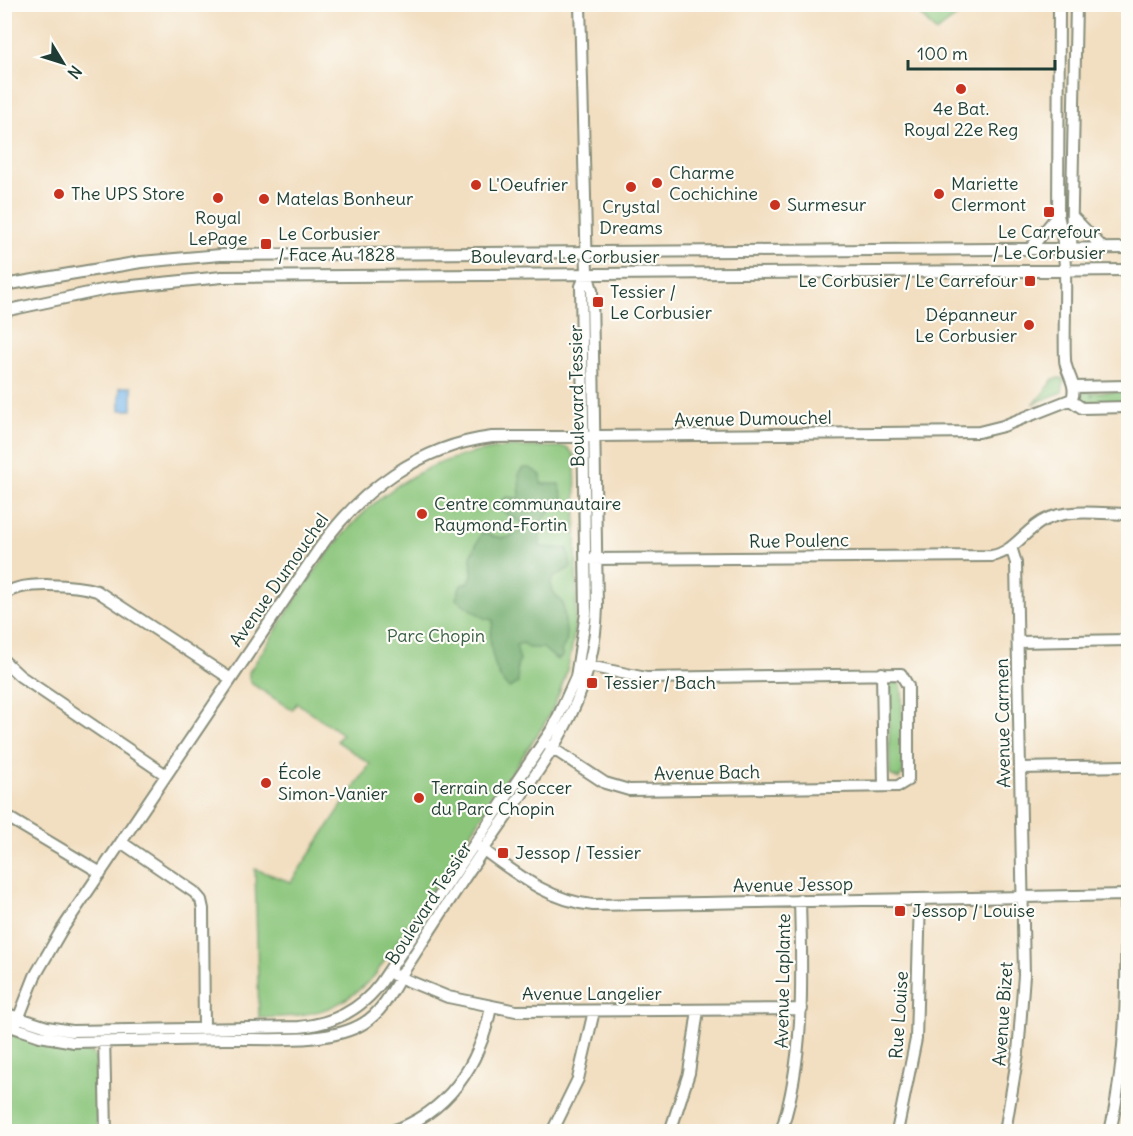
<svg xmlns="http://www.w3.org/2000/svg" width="1133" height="1136" font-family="Delius,sans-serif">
  <rect width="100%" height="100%" fill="#fdfcf7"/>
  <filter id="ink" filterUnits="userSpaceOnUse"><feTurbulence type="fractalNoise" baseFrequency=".0167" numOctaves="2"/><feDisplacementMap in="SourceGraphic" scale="12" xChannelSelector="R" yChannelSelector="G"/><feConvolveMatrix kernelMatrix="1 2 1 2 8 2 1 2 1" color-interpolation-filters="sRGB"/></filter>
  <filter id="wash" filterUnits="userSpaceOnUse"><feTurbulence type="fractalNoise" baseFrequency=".008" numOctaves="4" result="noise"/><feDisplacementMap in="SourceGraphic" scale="24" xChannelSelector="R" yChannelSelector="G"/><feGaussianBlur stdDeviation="1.35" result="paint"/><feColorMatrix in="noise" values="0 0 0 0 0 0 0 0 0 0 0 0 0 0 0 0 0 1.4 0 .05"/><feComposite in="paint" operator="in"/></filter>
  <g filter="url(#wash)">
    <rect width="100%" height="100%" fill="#f2dec0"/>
    <path fill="#8ac57a" stroke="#548157" stroke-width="1.5" d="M911 5H973L936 32Z
      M1061 378 1064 381 1062 392 1033 404 1044 393 1053 379Z
      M1085 392H1091L1092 396 1094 392H1128V403L1084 402 1081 397Z
      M511 447H562L568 448 574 455C577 480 575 507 576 533 577 604 581 663 543 726L375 975C339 1013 308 1017 259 1018L255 869 291 882 370 764 337 741 342 734 297 703 292 710 252 684 249 679V672C321 564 367 460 511 447Z
      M891 681H897L902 688 903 772 899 779 890 775 888 687Z
      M5 1033 50 1047 93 1053 96 1061 97 1131H5Z"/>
    <path fill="#6faa6a" stroke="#47744f" stroke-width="1.5" d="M523 468H530L541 475V484H559L566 507H554L540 523V547L568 549 571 567 553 578 551 583V589L563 604 567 640 561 651 563 656 557 660 543 648H528L523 643 516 645 520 661 517 665 518 683 509 688C497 680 491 653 490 639 490 633 493 627 493 620L484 618 456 599 461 585 467 583 472 576 471 556 482 532C498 539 515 543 524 524L504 512 502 501 506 497 520 498 519 473Z"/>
    <path fill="#77b6ea" stroke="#4b7a8f" stroke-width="1.5" d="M120 387H132V410H120Z"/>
  </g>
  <g filter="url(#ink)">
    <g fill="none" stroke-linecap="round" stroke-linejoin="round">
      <g stroke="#888e7a" stroke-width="14">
        <path id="minor" d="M1073 217 1104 249
          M1030 249 1058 215
          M1071 253 1076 4
          M4 285 141 262 220 255 1128 248
          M4 311 112 288 222 277 1128 270
          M1074 387 1128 386
          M1070 400 1082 408 1128 407
          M589 559 991 556C1014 553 1025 529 1045 520 1068 508 1103 514 1128 514
          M4 595C19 580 78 585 97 591L231 679
          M1018 642 1128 640
          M4 661 20 676 166 775
          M882 673 884 786
          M549 746 605 783 629 790 898 786 908 780V686L901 674 646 678 584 665
          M1020 768 1128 766
          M4 815 101 873
          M121 842 194 892 201 900 203 909 204 1029
          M478 846C513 871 548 901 593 905L1128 895
          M394 975 448 997 516 1011 802 1009
          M4 1013 47 1027 72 1031 299 1027C332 1024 360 1010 380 984L553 728 576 677 586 613 581 286 587 273
          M4 1024 40 1036 74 1042C124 1041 174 1040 224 1039 264 1038 329 1045 364 1023 385 1010 394 986 407 966 434 924 462 881 490 840 543 762 594 706 597 607L592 290 587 273 580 4
          M15 1027 35 976 61 931 319 549C360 490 420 446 492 437L979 432 1003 426 1072 399C1078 384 1065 373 1065 359 1063 311 1070 261 1058 215L1059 4
          M104 1034 106 1132
          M389 1132C448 1114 480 1064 491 1007
          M552 1132 578 1079 594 1011
          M670 1132 689 1073 698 1010
          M781 1132C805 1056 802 979 800 900
          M897 1132 916 1039 920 899
          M1005 1132 1018 1053 1024 975 1016 563 1011 547
          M1110 1132C1128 1053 1127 975 1126 895"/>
      </g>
      <use href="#minor" stroke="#fff" stroke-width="10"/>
    </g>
  </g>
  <g fill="#c8321e" stroke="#fdfcf7" stroke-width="2">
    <circle cx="961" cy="89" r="6"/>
    <circle cx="657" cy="183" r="6"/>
    <circle cx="476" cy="185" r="6"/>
    <circle cx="631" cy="187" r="6"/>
    <circle cx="59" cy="194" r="6"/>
    <circle cx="939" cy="194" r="6"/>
    <circle cx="218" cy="198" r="6"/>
    <circle cx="264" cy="199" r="6"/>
    <circle cx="775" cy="205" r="6"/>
    <rect x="1043" y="206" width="12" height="12" rx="3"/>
    <rect x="260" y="238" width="12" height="12" rx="3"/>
    <rect x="1024" y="275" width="12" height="12" rx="3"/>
    <rect x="592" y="296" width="12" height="12" rx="3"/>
    <circle cx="1029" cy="325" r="6"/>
    <circle cx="422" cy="514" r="6"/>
    <rect x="586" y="677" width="12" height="12" rx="3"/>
    <circle cx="266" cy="783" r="6"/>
    <circle cx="419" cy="798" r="6"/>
    <rect x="497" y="847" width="12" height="12" rx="3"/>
    <rect x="894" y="905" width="12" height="12" rx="3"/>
  </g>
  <g text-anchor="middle" stroke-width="4.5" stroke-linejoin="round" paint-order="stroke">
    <g font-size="18" fill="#1f3d34" stroke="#fdfcf7" text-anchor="start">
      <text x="961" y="115" text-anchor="middle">4e Bat.<tspan x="961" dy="21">Royal 22e Reg</tspan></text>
      <text x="669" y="179">Charme<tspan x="669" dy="21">Cochichine</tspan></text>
      <text x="951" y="190">Mariette<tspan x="951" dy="21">Clermont</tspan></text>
      <text x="488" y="191">L'Oeufrier</text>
      <text x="71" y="200">The UPS Store</text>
      <text x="276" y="205">Matelas Bonheur</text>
      <text x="787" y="211">Surmesur</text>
      <text x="631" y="213" text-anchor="middle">Crystal<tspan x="631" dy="21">Dreams</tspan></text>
      <text x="218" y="224" text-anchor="middle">Royal<tspan x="218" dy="21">LePage</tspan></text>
      <text x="1049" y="238" text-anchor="middle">Le Carrefour<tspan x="1049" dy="21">/ Le Corbusier</tspan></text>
      <text x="278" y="240">Le Corbusier<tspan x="278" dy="21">/ Face Au 1828</tspan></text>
      <text x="1018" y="287" text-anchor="end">Le Corbusier / Le Carrefour</text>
      <text x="610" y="298">Tessier /<tspan x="610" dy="21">Le Corbusier</tspan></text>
      <text x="1017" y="321" text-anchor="end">Dépanneur<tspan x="1017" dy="21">Le Corbusier</tspan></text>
      <text x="434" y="510">Centre communautaire<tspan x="434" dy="21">Raymond-Fortin</tspan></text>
      <text x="604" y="689">Tessier / Bach</text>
      <text x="278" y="779">École<tspan x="278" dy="21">Simon-Vanier</tspan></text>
      <text x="431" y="794">Terrain de Soccer<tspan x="431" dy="21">du Parc Chopin</tspan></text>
      <text x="515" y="859">Jessop / Tessier</text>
      <text x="912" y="917">Jessop / Louise</text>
    </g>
    <g font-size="18" fill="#1f3d34" stroke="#fdfcf7">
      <text x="565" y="263">Boulevard Le Corbusier</text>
      <text transform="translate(577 396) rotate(-91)" y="6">Boulevard Tessier</text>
      <text transform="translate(753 419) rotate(-1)" y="6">Avenue Dumouchel</text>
      <text transform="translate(799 541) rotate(-1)" y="6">Rue Poulenc</text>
      <text transform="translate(279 580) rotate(-55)" y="6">Avenue Dumouchel</text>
      <text transform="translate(1003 723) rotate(-91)" y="6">Avenue Carmen</text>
      <text transform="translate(707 773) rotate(-1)" y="6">Avenue Bach</text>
      <text transform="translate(793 885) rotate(-1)" y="6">Avenue Jessop</text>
      <text transform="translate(429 903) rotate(-57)" y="6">Boulevard Tessier</text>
      <text transform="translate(783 981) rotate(-89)" y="6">Avenue Laplante</text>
      <text x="592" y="1000">Avenue Langelier</text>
      <text transform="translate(1003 1014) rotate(-86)" y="6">Avenue Bizet</text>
      <text transform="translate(899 1015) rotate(-86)" y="6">Rue Louise</text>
    </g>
    <g font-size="18" fill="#3a5f46" stroke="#fdfcf7">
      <text x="436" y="642">Parc Chopin</text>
    </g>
  </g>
  <rect width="1133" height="1136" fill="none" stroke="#fdfcf7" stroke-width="24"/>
  <g transform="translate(63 63) rotate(128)" stroke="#fdfcf7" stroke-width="4.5" paint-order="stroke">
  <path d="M0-4.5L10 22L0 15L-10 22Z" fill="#1f3d34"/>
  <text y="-9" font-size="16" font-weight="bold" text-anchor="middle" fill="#1f3d34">N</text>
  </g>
  <path d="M908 60v9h147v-9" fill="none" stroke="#1f3d34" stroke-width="3"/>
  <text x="917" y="60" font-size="18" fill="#1f3d34" stroke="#fdfcf7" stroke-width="4.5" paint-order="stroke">100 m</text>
</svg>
